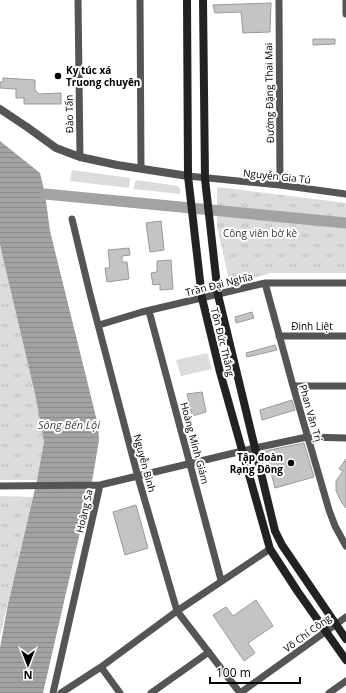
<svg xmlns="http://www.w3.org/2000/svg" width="346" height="693" font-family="'Open Sans',sans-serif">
  <defs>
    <pattern id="park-tufts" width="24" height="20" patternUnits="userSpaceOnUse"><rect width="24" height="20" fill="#dcdcdc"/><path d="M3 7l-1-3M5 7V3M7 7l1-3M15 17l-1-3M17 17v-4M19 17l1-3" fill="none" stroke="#bbb"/></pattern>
    <pattern id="water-rules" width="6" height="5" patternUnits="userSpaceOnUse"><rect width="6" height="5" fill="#a3a3a3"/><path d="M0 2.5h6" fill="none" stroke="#8b8b8b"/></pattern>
  </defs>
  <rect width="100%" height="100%" fill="#fff"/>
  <path fill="#dcdcdc" d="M72 170 130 178 129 188 70 181Z
    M136 180 178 186 180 189V194L133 189Z
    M207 353 212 369 181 376 176 360Z"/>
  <path fill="url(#park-tufts)" d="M217 187 346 203V273H271L230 284 217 227Z
    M1 248 35 394 44 442 37 480H0V249Z
    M0 496 33 497 0 636Z"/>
  <path fill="url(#water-rules)" d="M0 141 40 173 45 194 50 231 98 425 99 440 93 476 43 693H0V648L8 604 37 480 44 442 35 394 0 245Z"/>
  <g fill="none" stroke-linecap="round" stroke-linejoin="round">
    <path stroke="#a3a3a3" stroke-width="11" d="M45 194 346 223"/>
  </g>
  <path fill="#c4c4c4" stroke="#999" d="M271 3 270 32 243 33 241 12 215 13 213 5Z
    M313 39H335V44L313 45Z
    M3 78 35 80V90L39 94 61 93V104H24V98H16V89L0 88V82H3Z
    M161 221 164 250 150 252 146 223Z
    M129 248 130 255 122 256V262H127L129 279 107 282 105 268H110L108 250Z
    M171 260 173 289 160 290V284L153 285 151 273 157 272V261Z
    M252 312 254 318 236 323 235 317Z
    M275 345 277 350 247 357 246 353Z
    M202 392 206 412 192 416 187 394Z
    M292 400 295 410 262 420 260 410Z
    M304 443 314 477 275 488 265 451Z
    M346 459V508L342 503 336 491V481L343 471 339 469Z
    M136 505 148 548 125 555 113 512Z
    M256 600 273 626 248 643 255 653 244 661 213 615 226 607 233 616Z"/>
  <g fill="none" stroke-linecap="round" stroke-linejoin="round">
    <path stroke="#555" stroke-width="7" d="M78 0 80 157
      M140 0 141 168
      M279 0 280 185
      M346 0V14
      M188 176 280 185 346 194
      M72 219 90 294 138 477 177 611 240 693
      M265 283 293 386 329 510 335 526 346 546
      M149 311 221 580
      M99 325 142 312 265 283H346
      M279 336H346
      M293 386H346
      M0 486 100 485
      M101 667 120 693
      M53 693 100 485 255 448 307 437 346 438
      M61 693 101 667 177 611 270 549
      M151 693 209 652
      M240 693 346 617
      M329 693 346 681"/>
    <path stroke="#555" stroke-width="8" d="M0 109 27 127 56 148 80 157 117 165 188 176"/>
    <path stroke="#222" stroke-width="8" d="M187 0 188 176 202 298 220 372 270 549 298 592 346 660
      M203 0 205 179 218 295 275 531 282 545 346 639"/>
  </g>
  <g fill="#000" stroke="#fff" stroke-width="1.5">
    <circle cx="58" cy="76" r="4"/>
    <circle cx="291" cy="463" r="4"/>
  </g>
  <g text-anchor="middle" stroke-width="4" stroke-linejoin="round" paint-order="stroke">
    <g font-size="10" font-weight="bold" fill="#000" stroke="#fff" text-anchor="start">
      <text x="66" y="74">Ky túc xá<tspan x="66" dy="12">Truong chuyên</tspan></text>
      <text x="283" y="461" text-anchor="end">Tập đoàn<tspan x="283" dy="12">Rạng Đông</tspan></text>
    </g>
    <g font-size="10" fill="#000" stroke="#fff">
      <text transform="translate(269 93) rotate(-91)" y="4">Đường Đặng Thai Mai</text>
      <text transform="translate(69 114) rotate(-91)" y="4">Đào Tấn</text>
      <text transform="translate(277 176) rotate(6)" y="4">Nguyễn Gia Tú</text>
      <text transform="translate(219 284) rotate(-14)" y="4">Trần Đại Nghĩa</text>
      <text x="312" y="330">Đinh Liệt</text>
      <text transform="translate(223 342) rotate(76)" y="4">Tôn Đức Thắng</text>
      <text transform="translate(311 413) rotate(74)" y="4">Phan Văn Trị</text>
      <text transform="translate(195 443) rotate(75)" y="4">Hoàng Minh Giám</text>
      <text transform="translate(145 463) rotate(75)" y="4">Nguyễn Bình</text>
      <text transform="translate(84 511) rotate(-77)" y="4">Hoàng Sa</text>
      <text transform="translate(307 633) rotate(-36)" y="4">Võ Chí Công</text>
    </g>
    <g font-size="10" fill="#333" stroke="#fff">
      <text x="260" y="237">Công viên bờ kè</text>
    </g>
    <g font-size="11" font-style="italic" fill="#444" stroke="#fff">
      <text x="69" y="429">Sông Bến Lội</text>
    </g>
  </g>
  <g transform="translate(28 665) rotate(180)" stroke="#ffffff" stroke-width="3" paint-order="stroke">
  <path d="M0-3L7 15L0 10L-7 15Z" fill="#000000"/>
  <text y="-6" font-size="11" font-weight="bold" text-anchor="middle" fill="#000000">N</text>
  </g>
  <path d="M210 677v6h90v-6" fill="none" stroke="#000000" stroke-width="2"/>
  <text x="216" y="677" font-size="12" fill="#000000" stroke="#ffffff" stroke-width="3" paint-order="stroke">100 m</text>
</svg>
